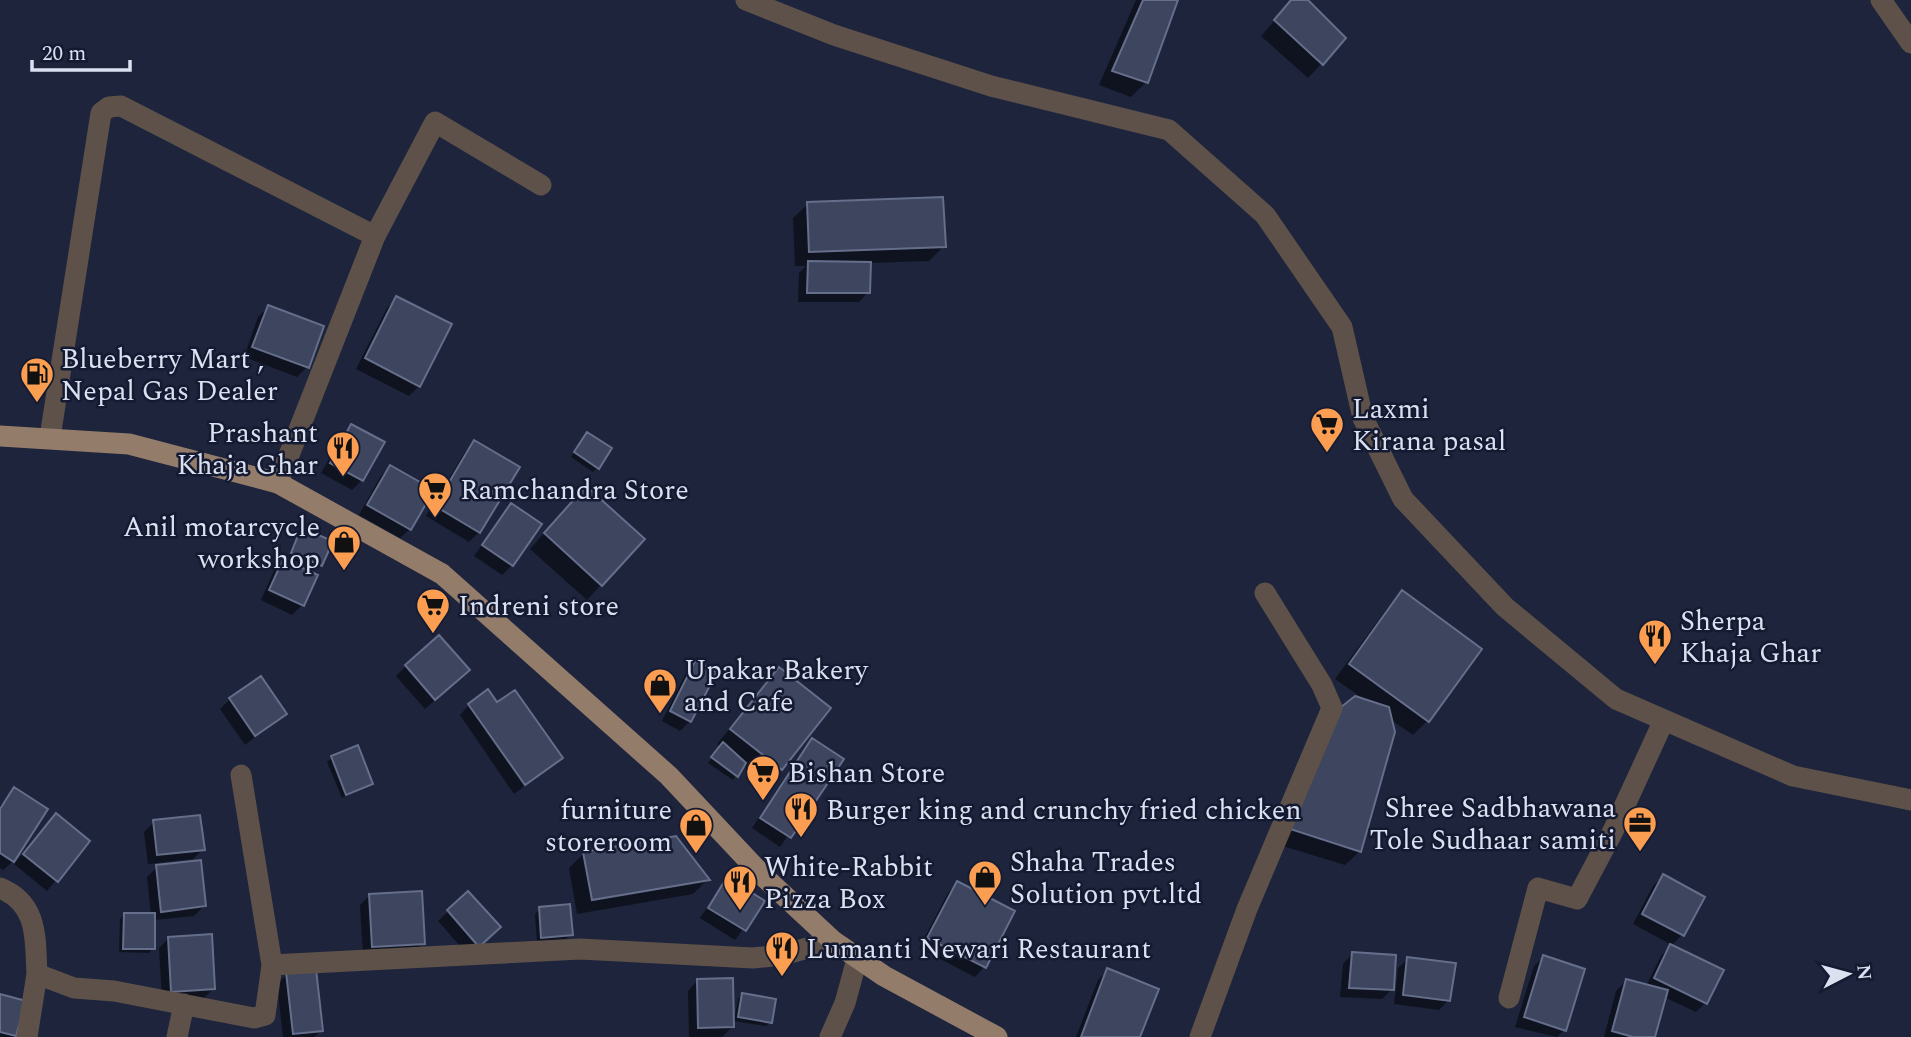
<svg xmlns="http://www.w3.org/2000/svg" width="1911" height="1037" font-family="Spectral,serif">
  <rect width="100%" height="100%" fill="#1d243b"/>
  <path fill="#0007" d="M1136 0H1176L1146 82 1131 97 1099 85Z
    M1293 0H1305L1322 63 1308 78 1261 36Z
    M808 204 944 246 929 261 869 263 868 292 859 302H798L799 273 806 266H795L793 218Z
    M397 298 419 386 409 396 356 369 387 308Z
    M268 307 307 367 297 377 244 357 258 317Z
    M351 426 362 480 352 490 321 473 342 436Z
    M583 439 597 468 593 472 571 457Z
    M475 442 479 532 469 542 426 516 465 452Z
    M390 467 410 529 400 538 359 515 380 477Z
    M572 502 643 539 587 600 530 549Z
    M511 505 512 565 502 575 474 556Z
    M301 530 321 565 316 569 288 558Z
    M284 561 316 575 302 605 292 615 261 600 274 571Z
    M1402 592 1480 649 1427 721 1413 735 1390 719 1360 851 1345 865 1276 844 1365 700 1335 679 1388 607Z
    M695 663 690 721 680 731 662 721 686 673Z
    M406 666 458 680 425 709 396 676Z
    M779 669 781 769 767 784 743 765 733 780 708 763 720 747 717 744Z
    M230 699 285 714 245 745 220 709Z
    M497 704 561 758 514 794 460 715 469 705Z
    M813 740 841 759 780 847 752 828 803 750Z
    M332 758 371 783 342 798 327 762Z
    M14 790 13 861 3 870 0 868V806Z
    M154 822 203 849 193 859 148 864 144 832Z
    M46 825 88 841 47 891 14 864Z
    M584 853 707 880 693 894 577 914 569 868Z
    M157 867 204 906 194 916 154 920 153 948 149 953 119 952 120 919 124 914 151 915 147 877Z
    M1663 876 1702 897 1682 935 1671 946 1706 1002 1696 1012 1664 997 1653 1037H1604L1616 991 1626 981 1646 986 1661 956 1672 945 1633 924 1653 886Z
    M727 879 763 902 735 940 700 918Z
    M957 883 1013 912 984 967 975 977 919 948 948 893Z
    M468 893 499 927 468 955 438 921Z
    M370 895 423 943 413 953 363 956 360 905Z
    M540 909 571 934 566 939 537 942 535 914Z
    M169 938 214 988 204 998 162 1001 159 948Z
    M1352 954 1392 989 1382 999 1340 997 1343 964Z
    M1544 957 1564 1030 1557 1037 1515 1027 1534 966Z
    M1408 959 1449 1000 1439 1010 1394 1004 1398 968Z
    M1108 970 1138 1037H1076L1098 980Z
    M287 974 321 1031 314 1037H283L277 984Z
    M697 981 732 1027 722 1037H689L688 991Z
    M742 995 770 1022 766 1026 734 1021 738 999Z
    M0 996 15 1035 13 1037H0Z"/>
  <path fill="#3d455f" stroke="#656e8a" stroke-width="2" d="M1143 0H1178L1148 83 1112 71Z
    M1291 0H1308L1346 38 1323 65 1274 20Z
    M943 197 946 247 809 252 807 202Z
    M808 261 871 262 870 293H807Z
    M396 296 452 324 420 387 365 358Z
    M268 305 324 326 309 368 252 347Z
    M351 424 385 442 363 481 330 463Z
    M587 432 612 448 599 469 574 452Z
    M474 440 520 467 480 533 435 506Z
    M390 465 434 490 411 530 367 505Z
    M586 486 645 539 602 586 544 533Z
    M511 503 542 524 513 566 482 545Z
    M301 528 333 541 322 566 291 553Z
    M283 559 318 575 304 606 269 590Z
    M1402 590 1482 649 1429 722 1349 664Z
    M439 635 470 670 435 700 405 665Z
    M695 661 717 672 691 722 670 711Z
    M779 667 831 708 782 770 730 729Z
    M261 676 287 714 255 736 229 698Z
    M488 689 497 702 515 690 563 758 525 785 468 704Z
    M1355 696 1389 707 1395 732 1361 852 1290 829 1336 711Z
    M812 738 844 759 791 838 760 818Z
    M723 742 746 763 738 777 711 757Z
    M358 745 373 784 346 795 331 756Z
    M14 787 48 809 14 862 0 853V809Z
    M56 813 90 841 58 882 23 854Z
    M200 815 205 850 157 855 153 820Z
    M676 836 710 880 592 900 583 852Z
    M201 860 206 906 161 912 156 865Z
    M1663 874 1705 897 1684 936 1642 914Z
    M727 877 765 901 746 931 708 908Z
    M957 881 1015 911 986 968 927 938Z
    M422 891 425 944 372 947 369 894Z
    M468 891 501 927 479 947 447 910Z
    M570 904 573 935 541 938 539 907Z
    M124 913H155V949H123Z
    M212 934 215 989 171 992 168 937Z
    M1670 944 1724 970 1707 1004 1654 978Z
    M1352 952 1396 955 1394 990 1349 988Z
    M1543 955 1585 969 1566 1031 1524 1017Z
    M1407 957 1456 963 1450 1001 1403 995Z
    M1107 968 1159 989 1140 1037H1081Z
    M316 969 323 1031 293 1034 286 972Z
    M733 978 734 1027 698 1028 697 979Z
    M1626 979 1668 990 1655 1037H1633L1612 1031Z
    M742 993 776 999 772 1023 738 1017Z
    M0 994 26 1001 16 1036 0 1032Z"/>
  <g fill="none" stroke-linecap="round" stroke-linejoin="round">
    <path stroke="#5d5149" stroke-width="21" d="M746 0 834 35 991 86 1169 130 1265 215 1342 327 1363 418 1403 499 1505 607 1616 699 1793 776 1911 800
      M1881 0 1911 43
      M375 236 435 122 541 185
      M50 437 101 113 109 107 121 106 375 236 278 483
      M0 888C39 904 35 939 37 974L74 988 114 991 254 1018 265 1015 272 965 241 775
      M272 965 580 949 753 958 782 955 833 941
      M1509 998 1538 888 1577 899 1613 831 1664 720
      M27 1037 37 974
      M177 1037 184 1004
      M830 1037 845 1003 857 959
      M1200 1037 1247 909 1332 708 1322 685 1265 593"/>
    <path stroke="#947c6b" stroke-width="21" d="M0 436 129 444 278 483 442 574 669 776 763 876 833 941 884 976 997 1037"/>
  </g>
  <defs>
    <g id="fuel-pin" transform="scale(1.75)"><path d="M0 17L-7.5 6A9.5 9.5 0 1 1 7.5 6Z" fill="#fb9e51" stroke="#141a31"/><path d="M-5.5-6h7V0h2V4h1.3V-2.5L3-4.5l.8-.8L6-3V5H2.5V1h-1V6h-7ZM-4.2-4.7v3.2H.2V-4.7Z" fill="#111"/></g>
    <g id="supermarket-pin" transform="scale(1.75)"><path d="M0 17L-7.5 6A9.5 9.5 0 1 1 7.5 6Z" fill="#fb9e51" stroke="#141a31"/><path d="M-6-5.5h2.5l.6 2H6L4.5 2H-2.5L-4.4-4H-6ZM-1.5 3.2a1.3 1.3 0 1 0 .1 0ZM3 3.2a1.3 1.3 0 1 0 .1 0Z" fill="#111"/></g>
    <g id="restaurant-pin" transform="scale(1.75)"><path d="M0 17L-7.5 6A9.5 9.5 0 1 1 7.5 6Z" fill="#fb9e51" stroke="#141a31"/><path d="M-5-6h1v4h1v-4h1v4h1v-4h1v5L-1.5 .5V6h-2V.5L-5-1ZM5-6V6H3V1.5H1.5Q1.5-4 5-6Z" fill="#111"/></g>
    <g id="shop-pin" transform="scale(1.75)"><path d="M0 17L-7.5 6A9.5 9.5 0 1 1 7.5 6Z" fill="#fb9e51" stroke="#141a31"/><path d="M-5-2.5h2.3a2.7 3.5 0 0 1 5.4 0H5L5.5 6h-11ZM-1.5-2.5h3a1.5 2.3 0 0 0-3 0Z" fill="#111"/></g>
    <g id="office-pin" transform="scale(1.75)"><path d="M0 17L-7.5 6A9.5 9.5 0 1 1 7.5 6Z" fill="#fb9e51" stroke="#141a31"/><path d="M-6-3h4V-5.5h4V-3h4V5H-6ZM-1-4.5V-3h2v-1.5ZM-6 0V1H6V0Z" fill="#111"/></g>
  </defs>
  <g fill-rule="evenodd">
    <use href="#fuel-pin" x="37" y="374"/>
    <use href="#supermarket-pin" x="1327" y="424"/>
    <use href="#restaurant-pin" x="343" y="448"/>
    <use href="#supermarket-pin" x="435" y="489"/>
    <use href="#shop-pin" x="344" y="542"/>
    <use href="#supermarket-pin" x="433" y="605"/>
    <use href="#restaurant-pin" x="1655" y="636"/>
    <use href="#shop-pin" x="660" y="685"/>
    <use href="#supermarket-pin" x="763" y="772"/>
    <use href="#restaurant-pin" x="801" y="809"/>
    <use href="#office-pin" x="1640" y="823"/>
    <use href="#shop-pin" x="696" y="825"/>
    <use href="#shop-pin" x="985" y="877"/>
    <use href="#restaurant-pin" x="740" y="882"/>
    <use href="#restaurant-pin" x="782" y="948"/>
  </g>
  <g text-anchor="middle" stroke-width="5" stroke-linejoin="round" paint-order="stroke">
    <g font-size="28" fill="#dce1f1" stroke="#141a31" text-anchor="start">
      <text x="61" y="368">Blueberry Mart ,<tspan x="61" dy="32">Nepal Gas Dealer</tspan></text>
      <text x="1352" y="418">Laxmi<tspan x="1352" dy="32">Kirana pasal</tspan></text>
      <text x="318" y="442" text-anchor="end">Prashant<tspan x="318" dy="32">Khaja Ghar</tspan></text>
      <text x="460" y="499">Ramchandra Store</text>
      <text x="320" y="536" text-anchor="end">Anil motarcycle<tspan x="320" dy="32">workshop</tspan></text>
      <text x="458" y="615">Indreni store</text>
      <text x="1680" y="630">Sherpa<tspan x="1680" dy="32">Khaja Ghar</tspan></text>
      <text x="684" y="679">Upakar Bakery<tspan x="684" dy="32">and Cafe</tspan></text>
      <text x="788" y="782">Bishan Store</text>
      <text x="1616" y="817" text-anchor="end">Shree Sadbhawana<tspan x="1616" dy="32">Tole Sudhaar samiti</tspan></text>
      <text x="672" y="819" text-anchor="end">furniture<tspan x="672" dy="32">storeroom</tspan></text>
      <text x="826" y="819">Burger king and crunchy fried chicken</text>
      <text x="1010" y="871">Shaha Trades<tspan x="1010" dy="32">Solution pvt.ltd</tspan></text>
      <text x="764" y="876">White-Rabbit<tspan x="764" dy="32">Pizza Box</tspan></text>
      <text x="806" y="958">Lumanti Newari Restaurant</text>
    </g>
  </g>
  <g transform="translate(1848 974) rotate(84)" stroke="#141a31" stroke-width="5" paint-order="stroke">
  <path d="M0-5L12 26L0 18L-12 26Z" fill="#dce1f1"/>
  <text y="-10" font-size="19" font-weight="bold" text-anchor="middle" fill="#dce1f1">N</text>
  </g>
  <path d="M32 60v10h98v-10" fill="none" stroke="#dce1f1" stroke-width="3.5"/>
  <text x="42" y="60" font-size="21" fill="#dce1f1" stroke="#141a31" stroke-width="5" paint-order="stroke">20 m</text>
</svg>
